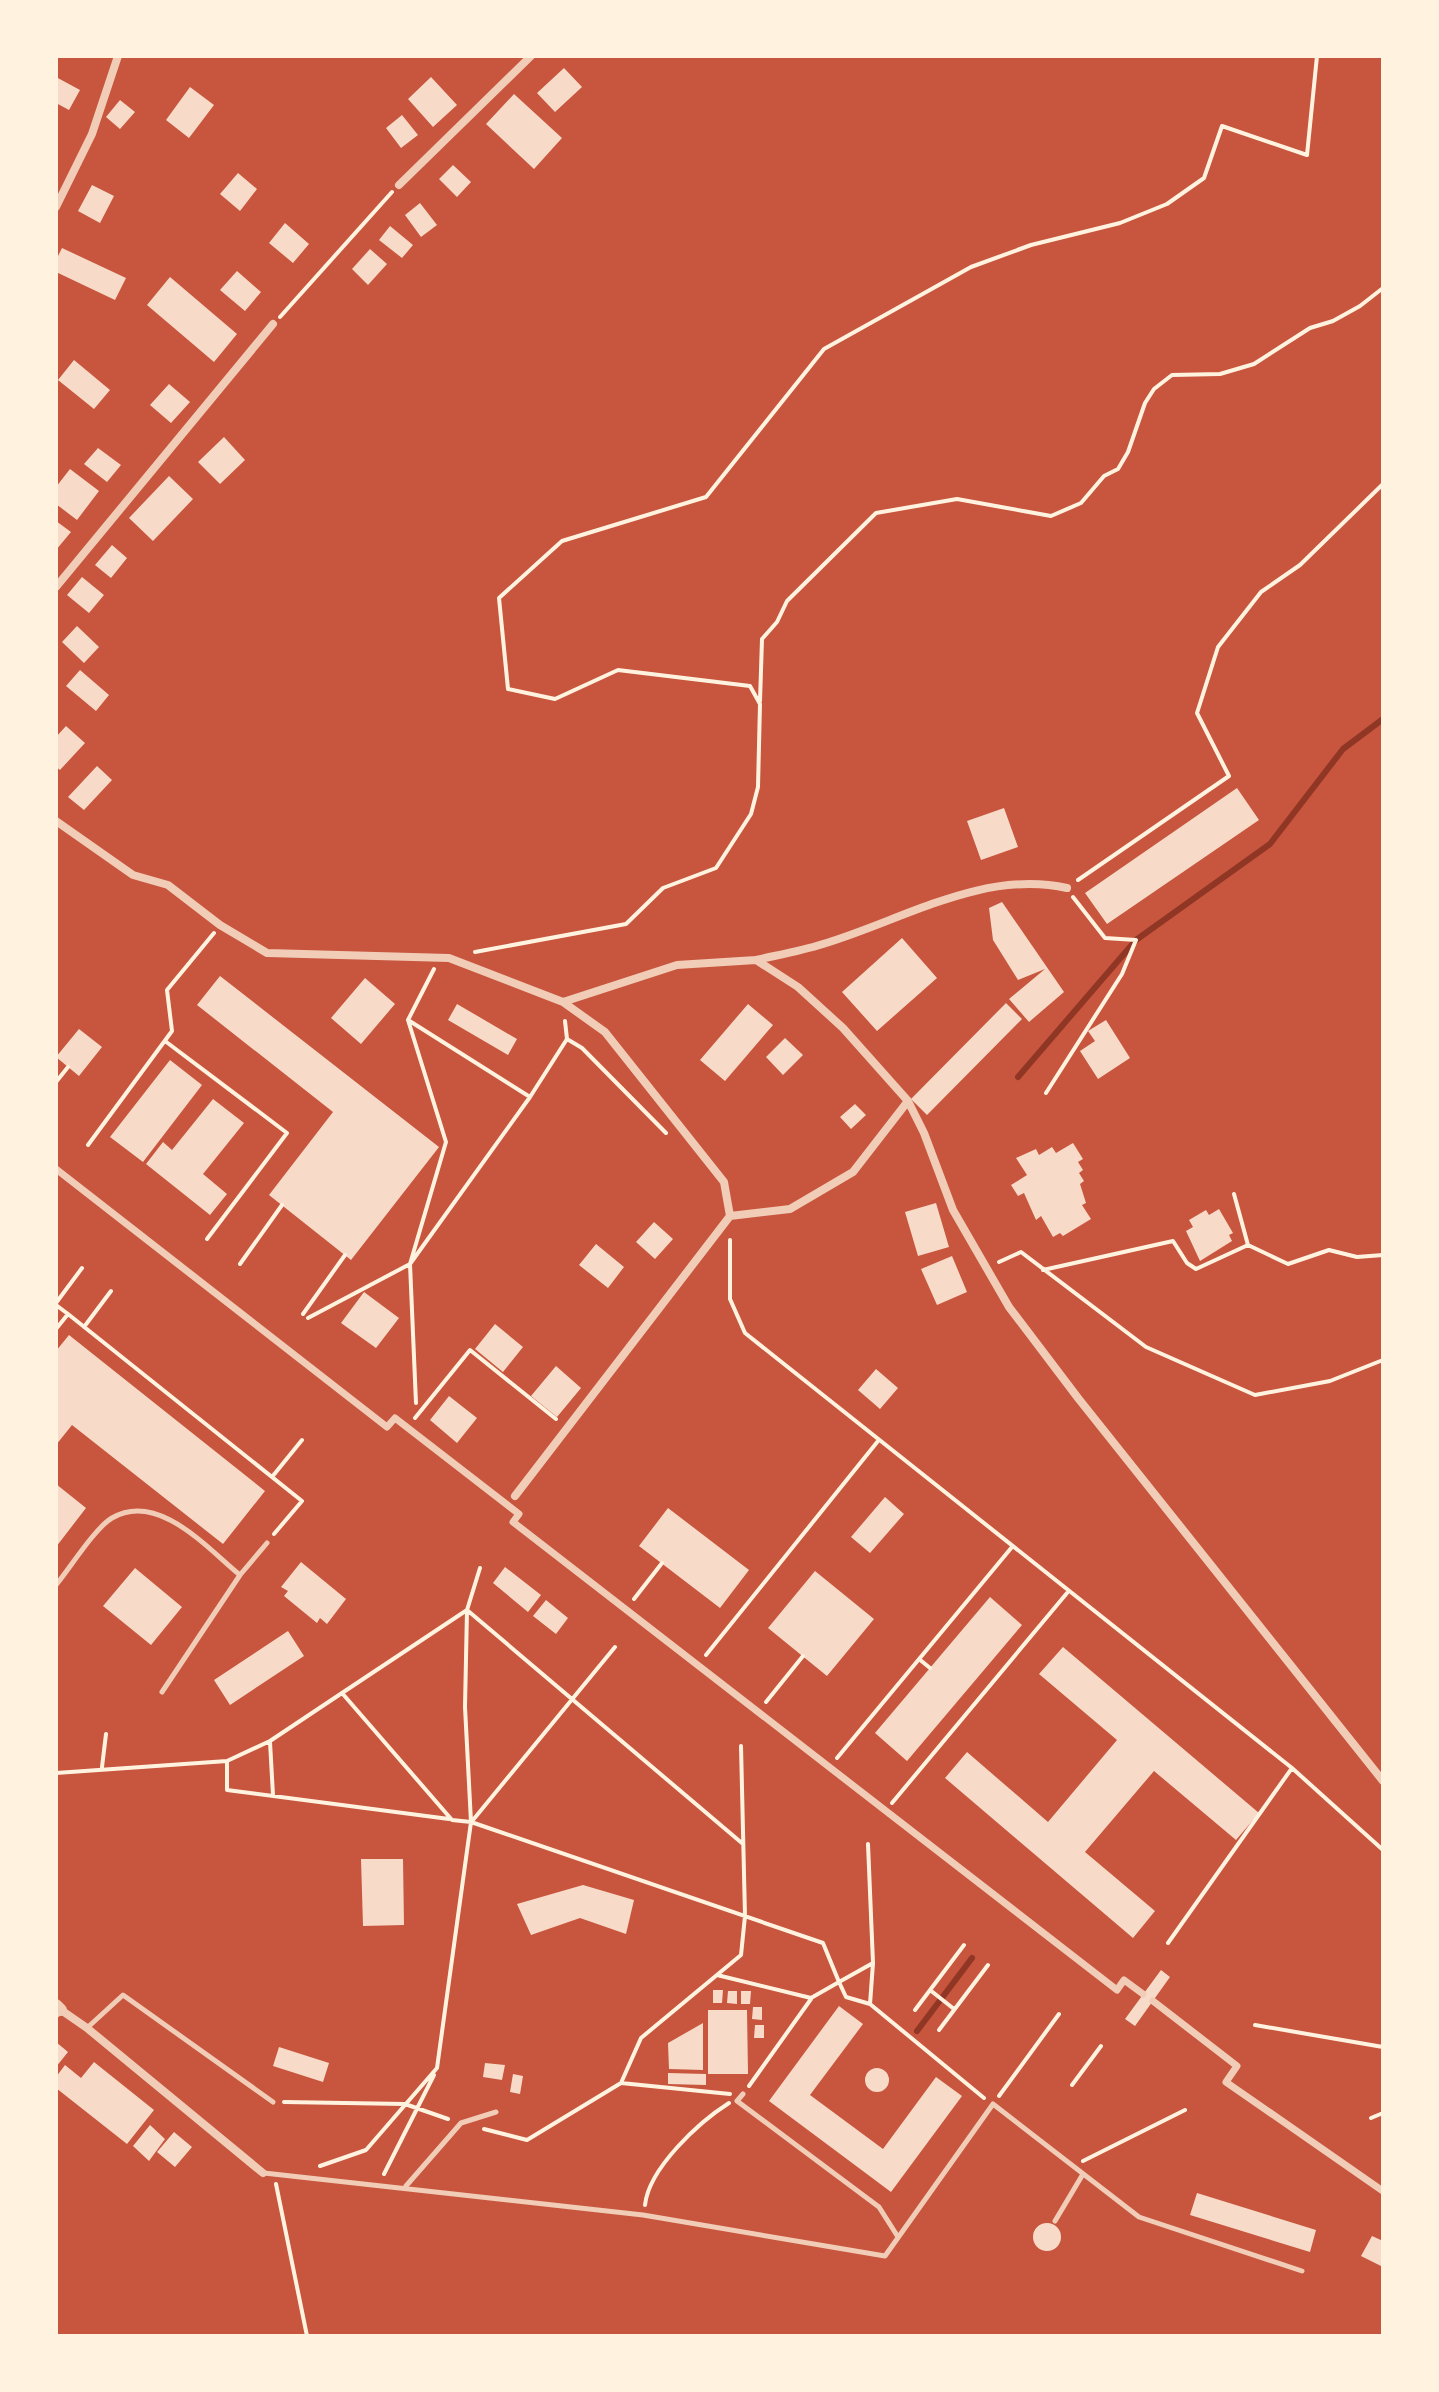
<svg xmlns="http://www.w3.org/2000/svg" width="1439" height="2392" font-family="'Open Sans',sans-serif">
  <rect width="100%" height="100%" fill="#c8553d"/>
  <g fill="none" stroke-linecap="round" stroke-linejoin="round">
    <path stroke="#8f3625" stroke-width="6" d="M1018 1077 1136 940 1270 844 1343 749 1383 719
      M917 2031 972 1958"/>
  </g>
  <path fill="#f7dbc8" d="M564 68 582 87 555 112 537 93Z
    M56 77 80 90 69 110 56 103Z
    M431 77 457 105 433 127 408 99Z
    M190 87 214 105 189 138 166 120Z
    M514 94 562 138 534 169 486 124Z
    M120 100 135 112 120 129 106 117Z
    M402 115 418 135 401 148 386 128Z
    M453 165 471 182 457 197 439 179Z
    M238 173 257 189 240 211 220 194Z
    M92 185 114 196 100 223 78 211Z
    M420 203 437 225 421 237 405 215Z
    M285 223 309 244 293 263 269 243Z
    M390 226 413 245 402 258 379 240Z
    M62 248 126 278 115 300 56 272V260Z
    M370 249 387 264 368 285 352 269Z
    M237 271 261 292 245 311 220 290Z
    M170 277 237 334 214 362 147 305Z
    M74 360 110 390 94 409 58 380Z
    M169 384 190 402 171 423 150 405Z
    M224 437 245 460 220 484 198 462Z
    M98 448 121 465 107 482 84 464Z
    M70 469 99 491 77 520 56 504V487Z
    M169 476 193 499 153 541 129 518Z
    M56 521 71 532 56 550Z
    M112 545 127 558 111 578 95 565Z
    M82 577 104 595 89 613 67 595Z
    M77 626 99 647 84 663 62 642Z
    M80 670 109 695 96 711 66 686Z
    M66 726 85 743 60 770 56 767V737Z
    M97 766 112 780 84 810 68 797Z
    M1237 788 1259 820 1107 924 1085 893Z
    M1004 808 1018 847 981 860 967 821Z
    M1002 902 1064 992 1029 1022 1009 999 1045 969 1018 980 993 940 989 908Z
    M902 938 937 978 877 1031 842 992Z
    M220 976 439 1147 351 1260 269 1195 333 1112 197 1005Z
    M365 978 395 1004 361 1044 331 1018Z
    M1006 1003 1022 1019 927 1115 911 1099Z
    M457 1004 517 1039 508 1055 448 1020Z
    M748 1004 773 1025 725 1081 700 1060Z
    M1106 1020 1130 1058 1098 1079 1080 1051 1095 1041 1088 1031Z
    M79 1029 102 1047 79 1076 56 1057Z
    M785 1038 803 1055 783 1075 766 1057Z
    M170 1060 202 1085 143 1162 110 1137Z
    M213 1099 244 1123 203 1174 227 1194 210 1215 146 1164 163 1142 172 1150Z
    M855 1104 866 1115 851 1129 840 1117Z
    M1073 1143 1083 1159 1078 1162 1083 1170 1079 1173 1084 1181 1080 1184 1086 1203 1082 1205 1091 1219 1063 1236 1060 1233 1053 1237 1041 1216 1036 1220 1024 1193 1018 1196 1011 1185 1027 1175 1016 1158 1036 1149 1039 1155 1052 1147 1056 1153Z
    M936 1203 949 1247 918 1256 905 1212Z
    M1219 1209 1233 1233 1229 1235 1232 1241 1200 1261 1186 1231 1193 1227 1189 1220 1206 1210 1209 1215Z
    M654 1222 673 1239 655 1259 636 1242Z
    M596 1244 624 1267 608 1288 579 1265Z
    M952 1256 967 1292 937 1305 921 1269Z
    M364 1292 399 1318 376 1348 341 1323Z
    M495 1324 523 1347 503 1372 475 1349Z
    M69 1335 265 1491 223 1544 72 1425 56 1445V1351Z
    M556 1366 581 1388 557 1417 531 1396Z
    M876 1369 898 1388 880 1409 858 1390Z
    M449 1396 477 1418 457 1443 430 1420Z
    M56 1484 86 1508 56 1547Z
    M885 1497 904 1514 870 1553 851 1537Z
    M668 1508 749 1570 720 1608 639 1546Z
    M301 1562 346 1599 327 1624 320 1618 317 1623 284 1596 288 1591 281 1587Z
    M505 1567 541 1595 528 1612 493 1583Z
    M135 1568 182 1607 151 1645 103 1606Z
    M815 1571 874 1619 827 1676 768 1628Z
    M990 1597 1022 1625 907 1761 875 1733Z
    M546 1600 568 1618 556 1634 533 1616Z
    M288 1631 304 1656 230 1705 214 1680Z
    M1063 1647 1259 1813 1236 1840 1154 1771 1085 1852 1155 1911 1133 1938 945 1778 967 1752 1048 1822 1117 1740 1039 1674Z
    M361 1859H403L404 1925 363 1926Z
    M583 1885 634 1900 626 1934 580 1918 531 1935 517 1904Z
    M1161 1970 1170 1977 1135 2026 1125 2019Z
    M713 1990H723L722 2003H713Z
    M728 1991H737V2004L727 2003Z
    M741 1991H751L750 2004H741Z
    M839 2006 863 2024 810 2095 883 2149 936 2077 962 2096 891 2192 769 2101Z
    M753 2007H762V2020L752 2019Z
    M708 2010H747L748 2074H708Z
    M703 2023V2070L669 2069 668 2043Z
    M755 2025H764V2038H754Z
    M56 2042 68 2052 56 2067Z
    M279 2047 329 2063 323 2082 273 2066Z
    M94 2062 154 2110 127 2144 56 2088V2077L65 2065 81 2078Z
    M485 2063 505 2065 502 2080 483 2077Z
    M865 2080a12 12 0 1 1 24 0a12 12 0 1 1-24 0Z
    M668 2073 706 2074V2085L668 2084Z
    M513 2074 523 2076 520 2094 510 2092Z
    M150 2125 165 2139 149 2161 133 2146Z
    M174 2132 192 2147 175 2167 157 2152Z
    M1197 2193 1316 2230 1310 2252 1190 2215Z
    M1033 2237a14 14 0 1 1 28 0a14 14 0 1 1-28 0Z
    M1372 2236 1383 2241V2267L1361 2256Z"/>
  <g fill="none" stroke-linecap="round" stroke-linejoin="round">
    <path stroke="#fff3e0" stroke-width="4" d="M280 317 392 192
      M760 701 762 639 777 622 787 601 876 513 957 499 1051 516 1081 503 1104 476 1118 469 1128 452 1145 403 1154 389 1172 375 1220 374 1254 364 1310 328 1333 321 1360 306 1383 288
      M1078 880 1229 776 1197 713 1218 647 1261 592 1300 565 1383 484
      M475 952 626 924 663 888 716 868 751 814 758 787 760 704 750 686 618 670 555 699 508 689 499 598 562 541 706 497 824 349 971 267 1031 245 1120 223 1167 204 1204 178 1222 126 1307 155 1317 56
      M434 969 408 1020 530 1097 567 1039 582 1048 666 1133
      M565 1021 567 1039
      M165 1041 287 1133 207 1239
      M56 1082 68 1067
      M1046 1093 1122 974 1136 940 1105 938 1073 897
      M88 1145 172 1031 167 990 214 933
      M1234 1194 1248 1245 1288 1264 1329 1250 1357 1257 1383 1255
      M730 1240V1299L745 1333 1292 1768 1383 1850
      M999 1262 1021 1252 1146 1347 1255 1395 1330 1381 1383 1360
      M240 1264 282 1205
      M1043 1270 1173 1241 1187 1263 1196 1269 1248 1245
      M56 1303 82 1268
      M56 1305 68 1314
      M303 1314 345 1255
      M308 1318 410 1264 446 1142 408 1020
      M84 1327 111 1291
      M56 1329 68 1314 302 1501 274 1534
      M416 1403 410 1264 530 1097
      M415 1418 470 1350 556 1419
      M272 1477 302 1440
      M634 1599 662 1563
      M706 1655 878 1441
      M919 1659 930 1668
      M342 1693 467 1610 743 1844
      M766 1702 803 1656
      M270 1742 273 1795
      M837 1758 1012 1547
      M227 1761V1790L449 1819
      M102 1767 106 1734
      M56 1773 227 1761 270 1741 342 1693 452 1820 471 1822 823 1943 839 1982 873 1963
      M892 1803 1067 1593
      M473 1820 615 1647
      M868 1844 873 1963 870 2004
      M1168 1943 1292 1768
      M717 1975 811 1998 839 1982 846 1997 870 2004 984 2098
      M930 1990 954 2009
      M915 2010 964 1945
      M1255 2025 1383 2047
      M939 2030 988 1965
      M621 2083 730 2094
      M1072 2085 1101 2046
      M749 2086 811 1999
      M999 2096 1059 2014
      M284 2102 405 2104 448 2119
      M1371 2118 1383 2113
      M484 2129 527 2140 621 2083 641 2038 741 1955 745 1916 741 1746
      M1083 2161 1185 2110
      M320 2166 366 2150 437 2068 471 1822 465 1707 467 1610 480 1568
      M384 2174 434 2075
      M276 2184 307 2336
      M645 2205C649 2168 699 2122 729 2103"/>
    <path stroke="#f1ccb7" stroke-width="5" d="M56 1585C70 1568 95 1528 112 1518 158 1491 207 1548 240 1575L267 1543
      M162 1692 240 1575
      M87 2028 123 1995 273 2102
      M743 2094 737 2101 879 2207 898 2237
      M264 2173 643 2215 885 2256 993 2104 1139 2217 1302 2271
      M406 2186 461 2123 496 2112
      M1055 2221 1083 2174"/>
    <path stroke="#f1ccb7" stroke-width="7" d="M56 1169 387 1427 395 1418 519 1514 513 1522 1117 1990 1124 1980 1143 1994
      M1153 2001 1237 2066 1226 2082 1383 2191"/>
    <path stroke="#f1ccb7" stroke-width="8" d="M399 185 531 56
      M56 207 92 134 118 56
      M56 587 273 324
      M56 821 133 875 168 885 220 925 267 953 449 958 563 1002 605 1032 724 1182 730 1216 790 1209 853 1172 908 1101 924 1133 953 1210 1009 1307 1078 1398 1383 1781
      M756 960C778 955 801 951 823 944 901 921 983 869 1067 888
      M563 1002 677 965 756 960 798 987 843 1028 908 1101
      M515 1496 730 1216
      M56 2014 61 2010 87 2028 263 2173"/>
    <path stroke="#f1ccb7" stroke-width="12" d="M56 2005 61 2010"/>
  </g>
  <rect width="1439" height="2392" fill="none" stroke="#fff3e0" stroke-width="116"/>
</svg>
